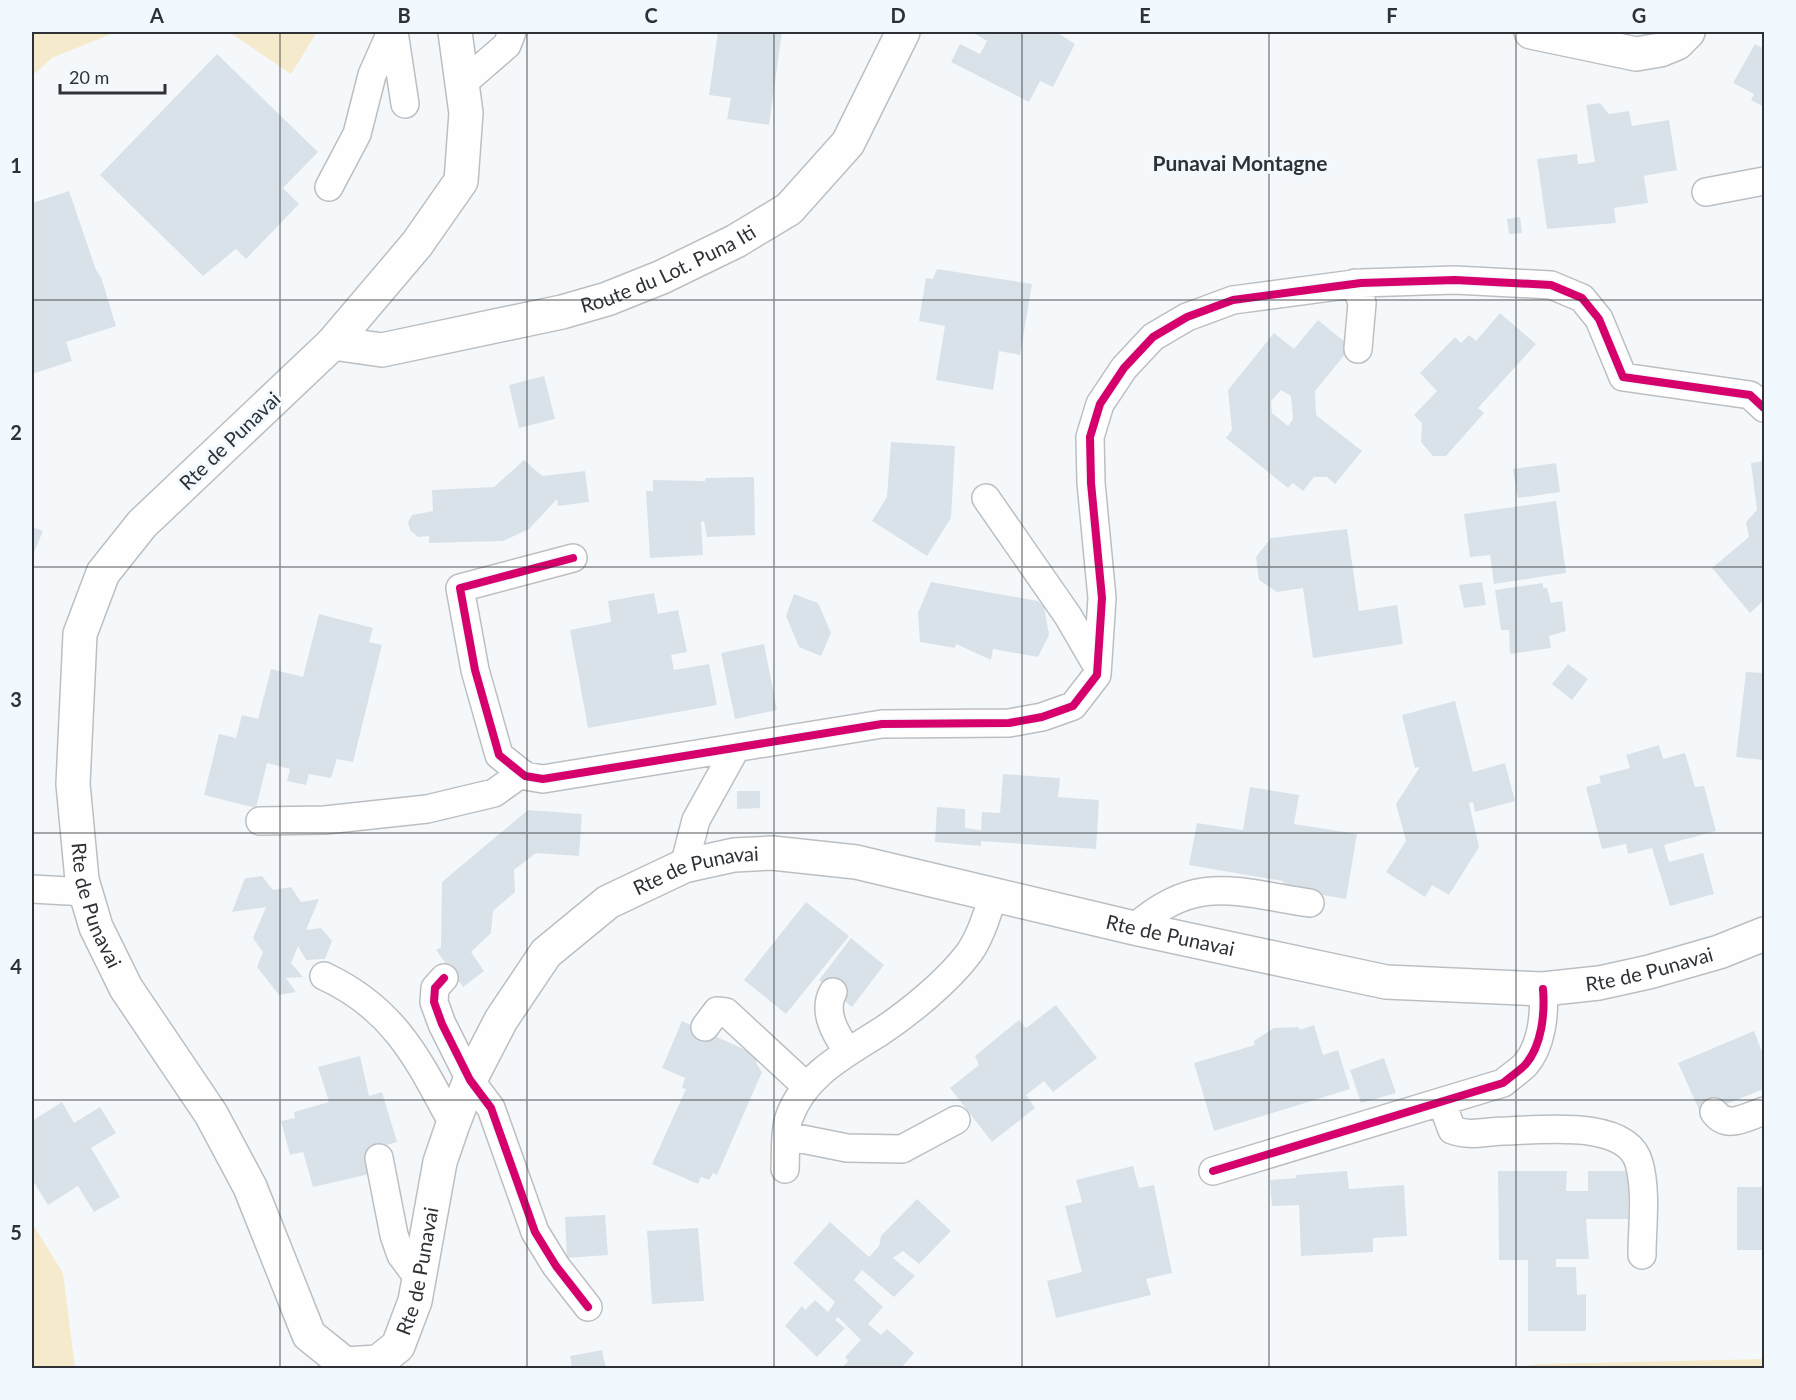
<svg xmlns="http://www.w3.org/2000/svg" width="1796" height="1400" font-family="Lato,sans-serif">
  <rect width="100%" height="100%" fill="#f5f8fb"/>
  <path fill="#f6eacc" d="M32 32H116L52 58 32 76Z
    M229 32H317L291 74Z
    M32 1223 63 1273 75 1368H32Z
    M1764 1359V1368H1508L1541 1364Z"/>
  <path fill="#dae2e9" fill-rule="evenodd" d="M718 32H782L769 125 727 119 731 98 709 95Z
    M972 32H1056L1075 44 1053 87 1040 81 1029 102 951 62 960 44 980 54 987 41Z
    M1755 44 1764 49V107L1751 100 1754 94 1733 83Z
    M217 54 318 152 283 188 299 204 246 259 236 249 203 276 100 175Z
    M1600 103 1609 114 1629 111 1632 126 1669 120 1677 170 1644 176 1648 203 1614 208 1616 223 1547 229 1537 159 1577 154 1578 164 1595 162 1586 105Z
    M69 191 96 270 101 277 116 326 66 342 72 361 32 374V203Z
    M1520 217 1522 233 1509 234 1507 219Z
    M937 269 1032 284 1020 355 999 351 993 390 936 380 945 326 919 321 926 278 933 279Z
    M1500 313 1536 344 1478 408 1484 413 1446 456H1433L1421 442 1422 423 1414 415 1437 391 1420 373 1455 337 1461 343 1469 335 1476 341Z
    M1318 320 1351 347 1315 391 1316 415 1362 451 1335 484 1327 477H1314L1303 491 1293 483 1288 488 1226 438 1232 430 1228 390 1274 333 1294 349ZM1281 390 1291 396 1293 419 1288 426 1272 413 1271 401Z
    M544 376 555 419 519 428 509 385Z
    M891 442 955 446 951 518 927 556 872 521 887 497Z
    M524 460 542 476 585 471 589 502 558 506 557 499 529 529 503 541 429 543V536L418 537 410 530 408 522 412 515 433 511 432 490 494 487Z
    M1764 461V600L1750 613 1712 568 1749 537 1746 522 1757 510 1751 463Z
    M1556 463 1560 492 1518 498 1513 469Z
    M754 477 755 535 707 537 704 521 701 522 703 555 650 558 646 491H653V480L705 481 706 478Z
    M1556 501 1566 573 1494 584 1490 555 1470 557 1464 514Z
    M32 527 43 531 32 557Z
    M1347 529 1359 611 1397 605 1403 644 1313 658 1303 588 1277 592 1259 580 1256 557 1271 538Z
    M931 582 1038 601 1044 607 1049 635 1038 657 993 649 991 660 956 644 955 648 920 642 918 613Z
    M1482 582 1486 605 1464 608 1459 585Z
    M1543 583V588H1547L1551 603 1562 601 1566 631 1549 636 1551 648 1510 654 1509 630H1501L1495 590Z
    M654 593 658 614 678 610 687 652 671 655 674 670 709 664 717 705 588 728 570 630 611 622 608 601Z
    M794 594 818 603 831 633 821 656 799 647 786 616Z
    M319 614 373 628 369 642 382 645 353 762 337 759 331 778 309 774 306 785 287 781 290 769 267 763 256 808 204 795 219 734 236 738 242 715 258 719 271 669 303 677Z
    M764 644 777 710 735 719 721 653Z
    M1568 664 1588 679 1572 700 1552 684Z
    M1746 672 1764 673V760L1736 757Z
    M1455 701 1473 772 1505 763 1515 801 1475 812 1473 802 1469 803 1479 847 1449 895 1432 885 1425 897 1386 872 1406 841 1396 804 1420 767 1415 768 1402 715Z
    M1659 745 1663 759 1685 753 1695 787 1704 786 1716 831 1664 845 1669 862 1703 853 1714 894 1670 906 1652 848 1628 854 1626 844 1602 849 1586 787 1601 783 1599 776 1630 768 1626 755Z
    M1003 774 1060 778 1058 797 1099 800 1096 849 981 841V846L935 842 937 807 965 809V828L981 830 982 812 1000 813Z
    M1250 787 1299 795 1294 824 1357 834 1346 899 1282 888 1283 881 1189 865 1197 823 1243 830Z
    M737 791H760V808L737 809Z
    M528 810 582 814 579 856 536 853 514 870 515 892 493 911 491 933 471 952 484 971 463 987 436 950 441 947 442 882Z
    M262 876 273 890 291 887 301 902 319 899 306 930 321 928 332 941 325 959 306 960 298 946 291 963 303 977 286 978 296 992 279 995 257 967 263 952 253 938 266 907 232 912 245 878Z
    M806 902 849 936 786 1014 744 980Z
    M851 938 884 965 852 1007 819 980Z
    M1056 1005 1097 1058 1053 1092 1044 1081 1026 1095 1035 1108 992 1142 950 1088 979 1065 975 1056 1019 1020 1026 1028Z
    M682 1021 759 1056 756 1063 762 1072 717 1175 713 1173 709 1180 701 1177 698 1184 652 1164 686 1089 682 1088 685 1078 662 1068Z
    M1314 1025 1323 1055 1338 1050 1350 1089 1214 1131 1194 1063 1255 1045 1254 1041 1274 1028 1298 1027 1300 1030Z
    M1754 1031 1764 1057V1089L1701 1114 1678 1063Z
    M360 1056 369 1096 382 1092 397 1142 369 1150 374 1173 313 1187 303 1152 290 1155 281 1121 295 1118 294 1112 329 1102 318 1067Z
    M1384 1058 1396 1093 1361 1103 1350 1070Z
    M62 1102 74 1123 100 1107 116 1133 91 1148 120 1197 94 1212 78 1186 48 1205 32 1179V1170L34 1169 32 1164V1121Z
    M1133 1166 1139 1188 1154 1185 1172 1273 1146 1279 1151 1295 1056 1318 1047 1281 1082 1272 1065 1206 1082 1202 1076 1180Z
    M1347 1171 1349 1189 1404 1185 1407 1236 1373 1238V1252L1301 1256 1299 1205 1272 1206 1270 1180 1296 1178V1175Z
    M1498 1171H1567L1566 1191H1588V1171H1629L1628 1219H1586L1589 1259H1556V1267H1576L1577 1295 1586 1294V1331H1528V1260H1499Z
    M1737 1187H1764V1250H1737Z
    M917 1199 951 1231 919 1264 903 1251 893 1258 915 1276 894 1297 862 1270 854 1280 883 1307 868 1324 881 1335 887 1329 914 1353 901 1368H842L848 1361 845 1357 861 1340 838 1317 835 1320 845 1328 817 1357 785 1326 802 1306 805 1310 815 1300 828 1312 835 1302 793 1263 830 1222 869 1257 879 1246 881 1236Z
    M605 1215 608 1255 567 1258 565 1217Z
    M698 1228 704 1301 652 1304 647 1231Z
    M602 1350 606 1368H572L570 1356Z"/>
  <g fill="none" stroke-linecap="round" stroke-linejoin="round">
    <g stroke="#bcbfc2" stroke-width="30">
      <path id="minor" d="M394 32 405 104
        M462 84 507 45 512 32
        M329 187 357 134 372 75 391 32
        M1706 192 1764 181
        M1355 283 1362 303 1358 349
        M986 498 1068 616 1097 666
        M573 558 460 588 475 670 499 755 525 776 543 779 882 724 1009 723 1042 717 1073 706 1097 675 1102 598 1091 483 1090 437 1100 404 1124 368 1153 337 1187 317 1233 300 1361 283 1455 280 1551 285 1582 298 1599 319 1623 377 1750 395 1764 408
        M260 821 325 820 427 809 494 793 522 773
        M684 866 696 820 736 748
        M32 889 86 892
        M1134 928C1196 873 1236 892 1310 903
        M324 976C395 1009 418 1059 453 1124
        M444 978 435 988 434 1002 442 1024 470 1080 491 1108 535 1232 556 1266 588 1307
        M833 992C822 1012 836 1034 847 1051
        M705 1027 717 1011 726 1012 806 1086
        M1442 1103 1452 1130C1471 1137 1486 1131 1506 1131 1541 1130 1627 1119 1639 1163 1647 1192 1642 1226 1642 1255
        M1714 1112C1727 1130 1746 1117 1764 1111
        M787 1136 847 1148 902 1149 956 1120
        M379 1158 394 1235 401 1255 419 1279
        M785 1169C786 1154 784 1132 789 1118 804 1075 844 1055 880 1032 909 1013 948 981 969 953 981 936 987 914 994 894
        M1213 1171 1503 1083C1510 1077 1519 1071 1525 1065 1542 1046 1545 1013 1543 989"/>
    </g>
    <g stroke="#bcbfc2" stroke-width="36">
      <g id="secondary">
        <path id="s1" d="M455 32 466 113 461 181 417 244 333 343 142 524 103 573 80 634 73 784 82 880 96 927 126 988 211 1114 250 1187 309 1335 345 1364 378 1362 398 1346 415 1301 440 1162 453 1124 470 1080 501 1020 546 953 608 902 684 866 734 855 772 853 856 862 1134 928 1386 982 1543 989 1599 983 1649 972 1719 952 1764 934"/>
        <path d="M1531 32 1636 54 1660 50 1677 43 1688 32"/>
        <path id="s2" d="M333 343 382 350 562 312 607 299 662 277 736 241 789 209 848 143 903 32"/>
      </g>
    </g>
    <use href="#minor" stroke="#fefefe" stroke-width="27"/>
    <use href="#secondary" stroke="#fefefe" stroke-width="33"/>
    <g stroke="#f2f9fe" stroke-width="11">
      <path id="cycleway" d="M573 558 460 588 475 670 499 755 525 776 543 779 882 724 1009 723 1042 717 1073 706 1097 675 1102 598 1091 483 1090 437 1100 404 1124 368 1153 337 1187 317 1233 300 1361 283 1455 280 1551 285 1582 298 1599 319 1623 377 1750 395 1764 408
        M444 978 435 988 434 1002 442 1024 470 1080 491 1108 535 1232 556 1266 588 1307
        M1213 1171 1503 1083C1510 1077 1519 1071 1525 1065 1542 1046 1545 1013 1543 989"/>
    </g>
    <use href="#cycleway" stroke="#d6006c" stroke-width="8"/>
  </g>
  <path fill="none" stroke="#2e3236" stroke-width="1.5" stroke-opacity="0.55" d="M280 32V1368M527 32V1368M774 32V1368M1022 32V1368M1269 32V1368M1516 32V1368M32 300H1764M32 567H1764M32 833H1764M32 1100H1764"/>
  <g text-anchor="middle" stroke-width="6" stroke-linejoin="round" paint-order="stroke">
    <g font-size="20" fill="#2e3236" stroke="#f2f9fe">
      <text dy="7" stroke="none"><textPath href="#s2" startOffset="348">Route du Lot. Puna Iti</textPath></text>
      <text transform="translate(230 441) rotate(-44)" y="7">Rte de Punavai</text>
      <text dy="7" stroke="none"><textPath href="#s1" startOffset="2210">Rte de Punavai</textPath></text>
      <text dy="7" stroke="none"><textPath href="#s1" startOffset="1022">Rte de Punavai</textPath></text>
      <text dy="7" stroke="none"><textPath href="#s1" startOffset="2696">Rte de Punavai</textPath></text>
      <text dy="7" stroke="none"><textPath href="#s1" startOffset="3182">Rte de Punavai</textPath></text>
      <text dy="7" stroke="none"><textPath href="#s1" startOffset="1688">Rte de Punavai</textPath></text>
    </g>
    <g font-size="21" font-weight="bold" fill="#2e3236" stroke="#f2f9fe">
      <text x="1240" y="171">Punavai Montagne</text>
    </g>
  </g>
  <rect width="1796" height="1400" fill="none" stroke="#f2f9fe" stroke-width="66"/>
  <path d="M60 84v9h105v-9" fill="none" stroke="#2e3236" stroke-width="3"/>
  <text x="69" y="84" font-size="18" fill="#2e3236" stroke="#f2f9fe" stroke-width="4.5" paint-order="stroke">20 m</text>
  <rect x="33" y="33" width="1730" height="1334" fill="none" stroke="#2e3236" stroke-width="2"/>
  <g font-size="20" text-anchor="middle" font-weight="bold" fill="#2e3236">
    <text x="157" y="23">A</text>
    <text x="404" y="23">B</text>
    <text x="651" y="23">C</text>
    <text x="898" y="23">D</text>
    <text x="1145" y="23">E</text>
    <text x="1392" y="23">F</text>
    <text x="1639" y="23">G</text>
    <text x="16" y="173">1</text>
    <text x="16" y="440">2</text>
    <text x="16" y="707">3</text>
    <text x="16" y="974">4</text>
    <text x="16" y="1240">5</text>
  </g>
</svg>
